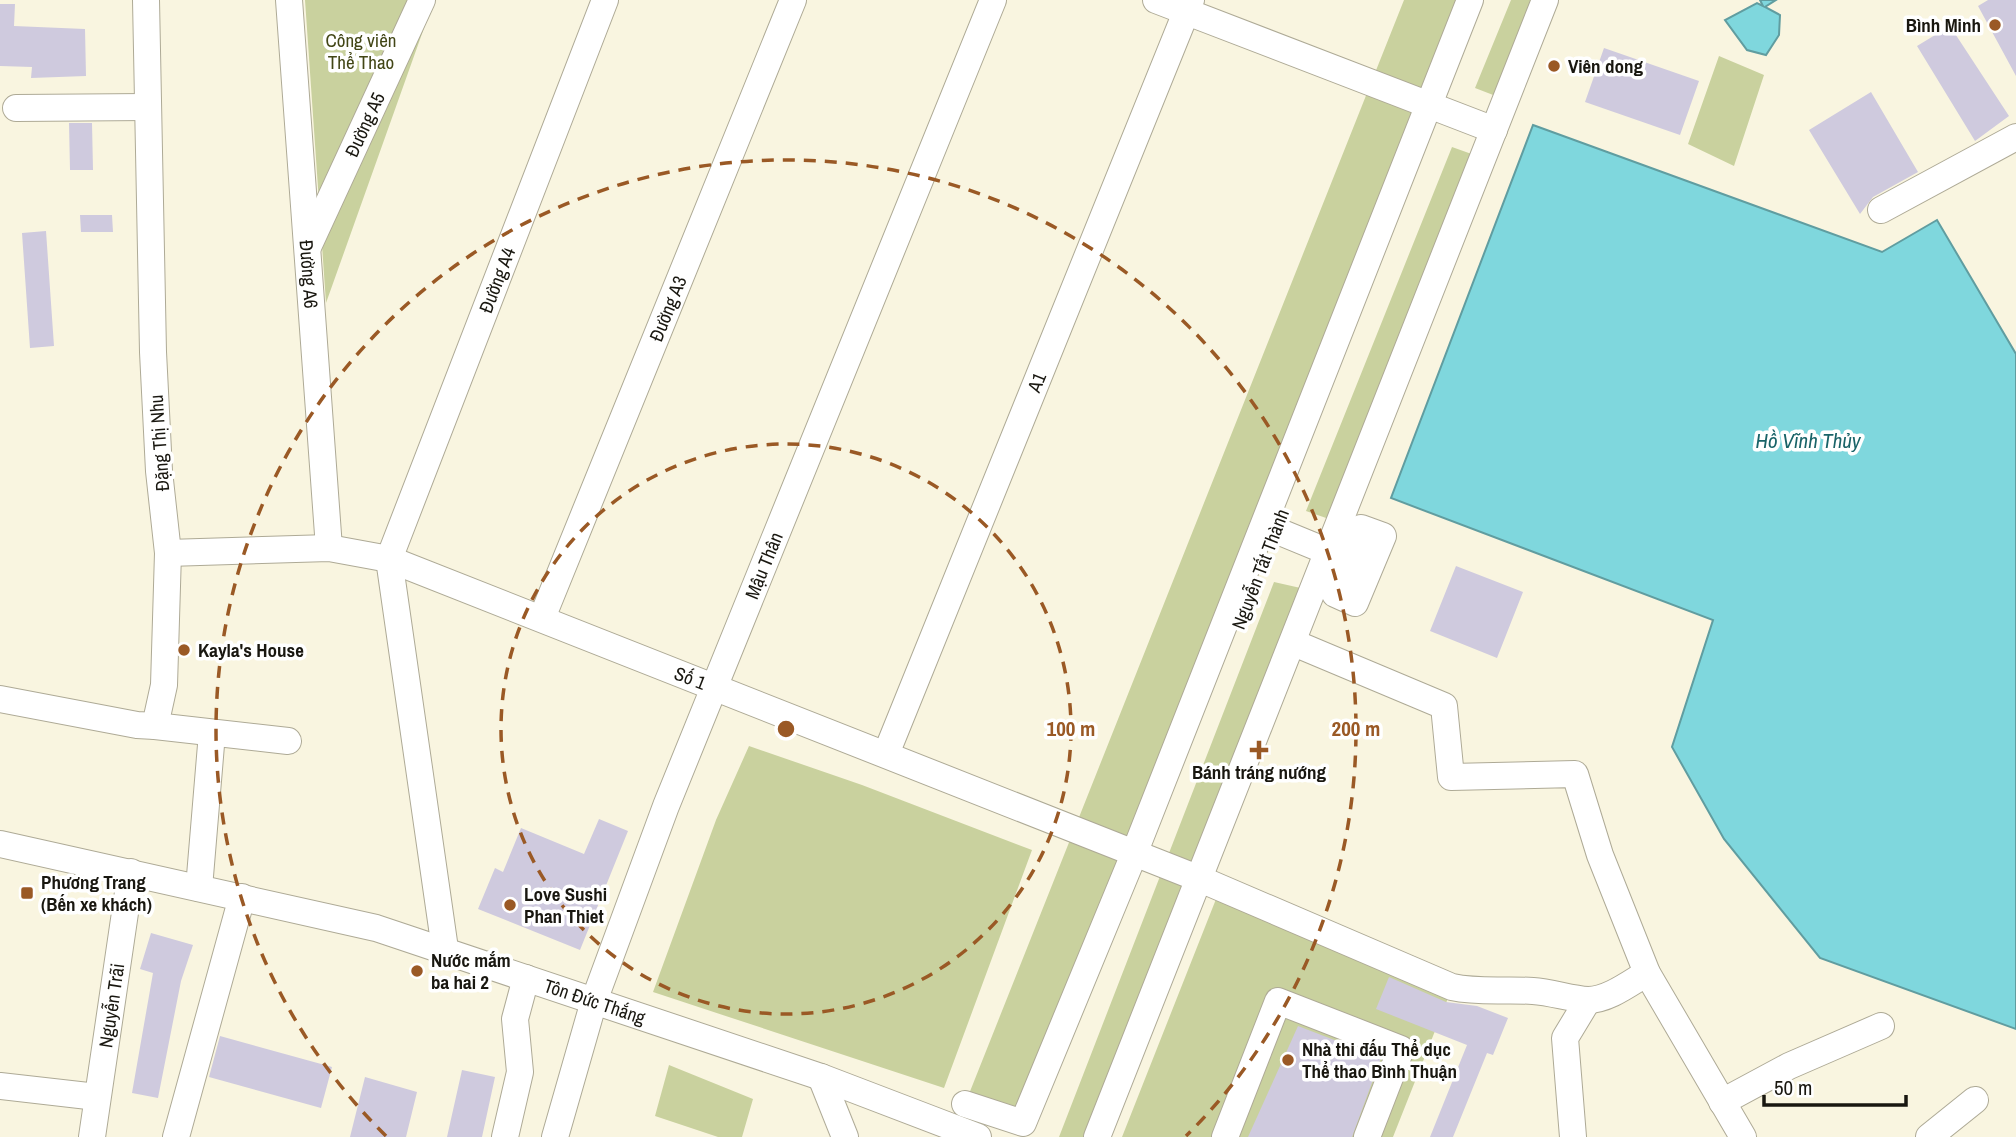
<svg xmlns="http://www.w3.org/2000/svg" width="2016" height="1137" font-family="'Archivo Narrow',sans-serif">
  <rect width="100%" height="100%" fill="#f9f5e0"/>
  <path fill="#c9d19e" d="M305 0H434L326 303Z
    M1404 0H1470L1023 1123 965 1104Z
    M1511 0H1540L1501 98 1475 88Z
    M1719 56 1764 75 1734 166 1688 144Z
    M1452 147 1480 157 1329 519 1306 511Z
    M1274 582 1305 589 1084 1137H1059Z
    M749 746 862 785 1032 850 944 1088 653 992 716 820Z
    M1220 889 1454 983 1393 1137H1122Z
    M669 1065 753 1099 742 1137H718L655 1116Z"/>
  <path fill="#7fd7dd" stroke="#609da0" stroke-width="2" d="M1760 0H1776L1765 7 1780 15 1779 35 1766 55 1747 50 1725 20 1757 3 1763 6Z
    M1533 125 1882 252 1937 220 2016 354V1029L1820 958 1724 839 1672 747 1713 620 1391 498Z"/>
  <path fill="#cfcade" d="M1988 0H2016V76L1978 6Z
    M0 4H15L14 26 85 29 86 76 31 78 32 67 0 66Z
    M1950 26 2009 116 1975 141 1917 46Z
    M1604 48 1699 81 1680 135 1585 102Z
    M1871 92 1918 172 1873 197 1860 214 1809 130Z
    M69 123H92L93 170H70Z
    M80 215H112L113 232H81Z
    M46 231 54 346 30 348 22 233Z
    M1456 566 1523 592 1497 658 1430 631Z
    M599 819 628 831 580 950 478 909 495 868 503 872 521 828 584 854Z
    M151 933 193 945 181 981 158 1098 132 1093 153 973 140 969Z
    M1389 977 1446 1002 1477 1006 1508 1018 1493 1055 1487 1053 1453 1137H1430L1467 1045 1376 1009Z
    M1298 1026 1381 1058 1352 1137H1248Z
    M220 1036 332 1067 321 1108 209 1077Z
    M462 1070 495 1077 482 1137H447Z
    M365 1077 417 1092 406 1137H350Z"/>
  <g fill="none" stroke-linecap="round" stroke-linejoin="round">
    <g stroke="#aeaa96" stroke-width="28">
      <g id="minor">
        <path id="s1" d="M289 0 329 548"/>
        <path d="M1156 0 1494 130"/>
        <path d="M16 108 147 107"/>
        <path d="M1881 210 2016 137"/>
        <path id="s2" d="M308 247 422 0"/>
        <path d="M1275 530 1348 560 1335 594 1355 603 1383 536 1361 528 1348 560"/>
        <path id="s3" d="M168 553 329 548 389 559 1200 879 1452 987C1480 993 1505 989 1533 991 1551 992 1571 999 1588 1000 1608 1000 1630 983 1647 973"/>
        <path id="s4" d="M542 618 793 0"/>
        <path d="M1294 643 1444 706 1451 777 1575 774 1600 855 1647 973 1743 1137"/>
        <path d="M0 699 137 725 155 726 164 685 168 553 159 471 153 352 146 0"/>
        <path d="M155 726 288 741"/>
        <path id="s5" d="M886 754 1191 0"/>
        <path id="s6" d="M0 844 376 928 821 1077 978 1137"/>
        <path d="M199 888 212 733"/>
        <path id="s7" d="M445 949 389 559 605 0"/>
        <path d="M821 1077 845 1137"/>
        <path d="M0 1086 97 1097"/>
        <path d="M1722 1102 1789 1066 1881 1026"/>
        <path d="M965 1104 1023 1123 1132 859 1470 0"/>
        <path id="s8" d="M92 1137 131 872"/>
        <path d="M176 1137 242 897"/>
        <path d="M505 1137 520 1072 515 1019 526 978"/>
        <path id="s9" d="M555 1137 594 1001 666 806 993 0"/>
        <path d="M1097 1137 1545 0"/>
        <path d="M1225 1137 1278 1001 1401 1049 1367 1137"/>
        <path d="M1573 1137 1565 1038 1588 1000"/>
        <path d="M1929 1137 1975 1100"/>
      </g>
    </g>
    <use href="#minor" stroke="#fff" stroke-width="26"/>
  </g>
  <g fill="none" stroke="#9a5925" stroke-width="3.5" stroke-dasharray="12 9">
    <circle cx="786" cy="729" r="285"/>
    <path d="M386 1136A570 570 0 1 1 1186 1136"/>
  </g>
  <g fill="#9a5925" stroke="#fff" stroke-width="2.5">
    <circle cx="1995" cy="25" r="7"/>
    <circle cx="1554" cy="66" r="7"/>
    <circle cx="184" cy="650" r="7"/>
    <path d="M1255.5 739.5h7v7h7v7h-7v7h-7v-7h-7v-7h7z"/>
    <rect x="20" y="886" width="14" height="14" rx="3.5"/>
    <circle cx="510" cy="905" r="7"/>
    <circle cx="417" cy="971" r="7"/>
    <circle cx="1288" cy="1060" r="7"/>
  </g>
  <g text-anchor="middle" stroke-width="7" stroke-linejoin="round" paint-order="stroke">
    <g font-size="19" font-weight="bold" fill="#191710" stroke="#fff" text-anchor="start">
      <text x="1981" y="32" text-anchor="end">Bình Minh</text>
      <text x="1568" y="73">Viên dong</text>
      <text x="198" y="657">Kayla's House</text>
      <text x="1259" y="779" text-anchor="middle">Bánh tráng nướng</text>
      <text x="41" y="889">Phương Trang<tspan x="41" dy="22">(Bến xe khách)</tspan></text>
      <text x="524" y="901">Love Sushi<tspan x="524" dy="22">Phan Thiet</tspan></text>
      <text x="431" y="967">Nước mắm<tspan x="431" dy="22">ba hai 2</tspan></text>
      <text x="1302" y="1056">Nhà thi đấu Thể dục<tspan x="1302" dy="22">Thể thao Bình Thuận</tspan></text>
    </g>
    <g font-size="19" fill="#424616" stroke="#fff">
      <text x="361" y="47">Công viên<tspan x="361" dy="22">Thể Thao</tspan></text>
    </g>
    <g font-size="19" fill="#191710" stroke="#fff">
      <text dy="7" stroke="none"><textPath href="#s2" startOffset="135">Đường A5</textPath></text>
      <text dy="7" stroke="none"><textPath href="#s1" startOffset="275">Đường A6</textPath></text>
      <text dy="7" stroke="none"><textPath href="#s7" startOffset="693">Đường A4</textPath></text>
      <text dy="7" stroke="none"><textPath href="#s4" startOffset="334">Đường A3</textPath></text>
      <text dy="7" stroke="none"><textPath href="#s5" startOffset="401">A1</textPath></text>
      <text transform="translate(159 443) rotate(-94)" y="7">Đặng Thị Nhu</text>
      <text dy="7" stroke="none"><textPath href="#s9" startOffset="609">Mậu Thân</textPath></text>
      <text transform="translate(1260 569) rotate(-69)" y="7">Nguyễn Tất Thành</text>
      <text dy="7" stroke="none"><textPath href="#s3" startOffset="546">Số 1</textPath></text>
      <text dy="7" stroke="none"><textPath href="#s6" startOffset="616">Tôn Đức Thắng</textPath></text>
      <text dy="7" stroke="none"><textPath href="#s8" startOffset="133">Nguyễn Trãi</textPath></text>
    </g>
    <g font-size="21" font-style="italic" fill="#196368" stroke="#fff">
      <text x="1808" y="448">Hồ Vĩnh Thủy</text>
    </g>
  </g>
  <circle cx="786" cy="729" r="10" fill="#9a5925" stroke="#fff" stroke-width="3.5"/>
  <g font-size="21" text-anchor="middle" font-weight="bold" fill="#9a5925" stroke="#fff" stroke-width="7" stroke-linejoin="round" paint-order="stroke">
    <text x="1071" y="736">100 m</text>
    <text x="1356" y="736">200 m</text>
  </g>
  <path d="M1764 1095v10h142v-10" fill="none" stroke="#191710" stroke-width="3.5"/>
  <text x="1774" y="1095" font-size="21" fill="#191710" stroke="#ffffff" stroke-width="5" paint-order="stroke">50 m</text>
</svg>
